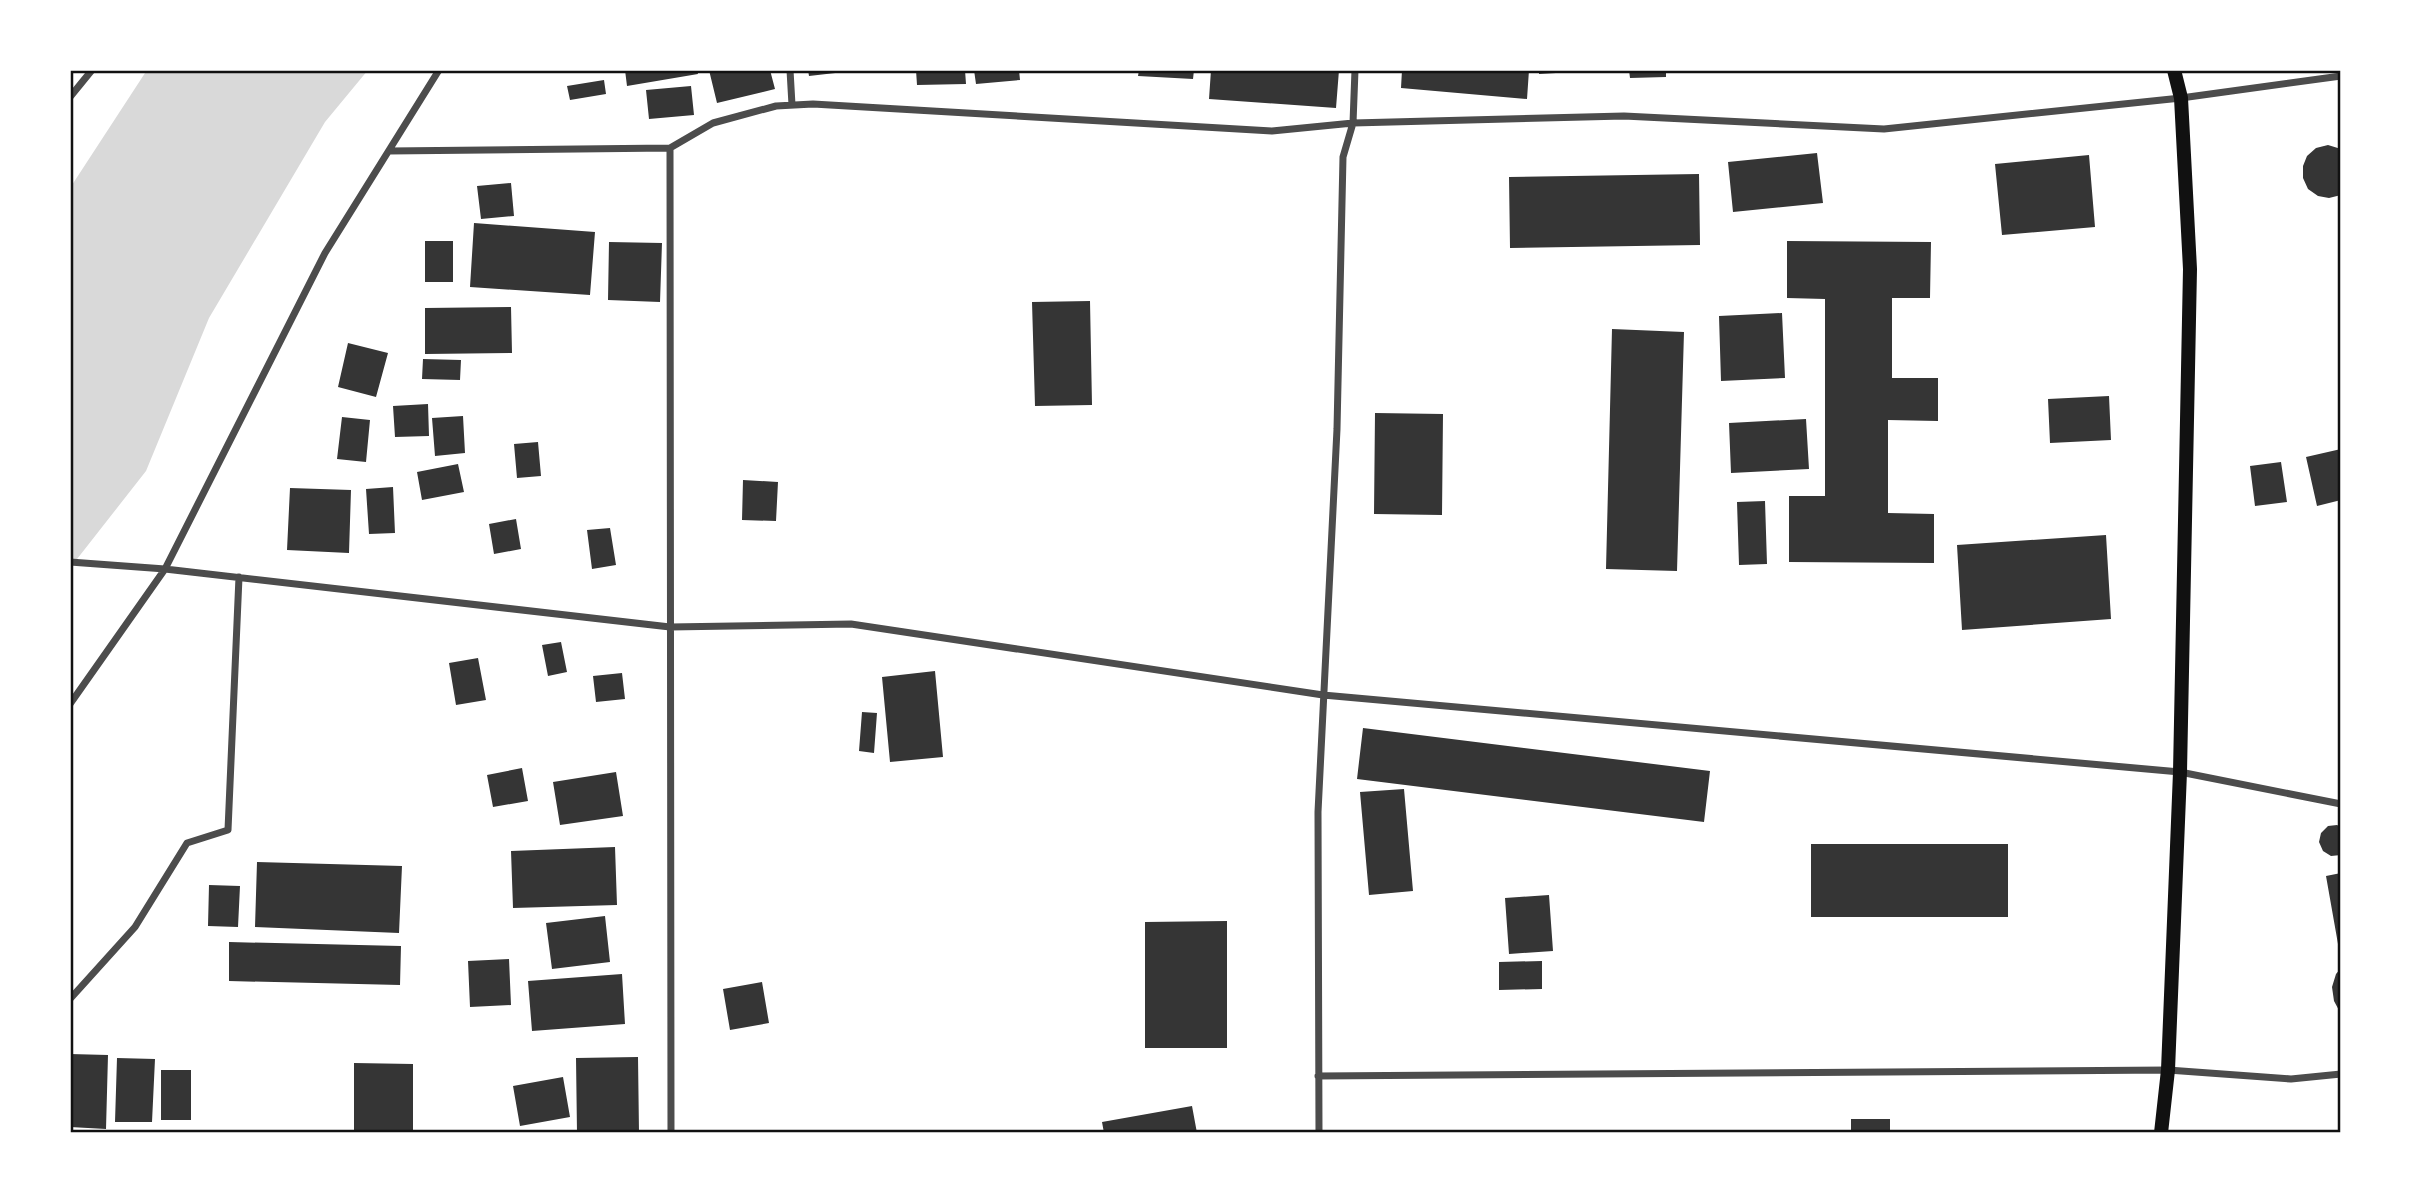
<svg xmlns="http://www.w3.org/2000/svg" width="2411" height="1203" font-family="Lato,sans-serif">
  <rect width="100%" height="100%" fill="#fff"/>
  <path fill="#d9d9d9" d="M147 70H368L325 122 209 318 146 471 70 568V188Z"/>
  <path fill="#353535" d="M625 70H697L698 74 627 86Z
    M709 70H770L775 89 717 103Z
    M808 70H844V72L809 76Z
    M916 70H965L966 84 917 85Z
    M974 70H1019L1020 80 976 84Z
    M1139 70H1194L1193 79 1138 76Z
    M1211 70H1339L1336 108 1209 99Z
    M1402 70H1529L1527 99 1401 88Z
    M1539 70H1573V72L1539 74Z
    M1629 70H1666V77L1630 78Z
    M604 80 606 94 570 100 567 86Z
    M691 86 694 115 649 119 646 90Z
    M2328 145 2341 149V195L2329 198 2318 196 2308 189 2303 178V166L2307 156 2316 148Z
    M1817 153 1823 203 1733 212 1728 162Z
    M2089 155 2095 227 2002 235 1995 164Z
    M1699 174 1700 245 1510 248 1509 177Z
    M511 183 514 216 481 219 477 186Z
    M474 223 595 232 590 295 470 287Z
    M425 241H453V282H425Z
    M1787 241 1931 242 1930 298H1892V378H1938V421L1888 420V513L1934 514V563L1789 562V496H1825V299L1787 298Z
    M609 242 662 243 660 302 608 300Z
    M1090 301 1092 405 1035 406 1032 302Z
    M511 307 512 353 425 354V308Z
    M1782 313 1785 378 1721 381 1719 316Z
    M1612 329 1684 332 1677 571 1606 569Z
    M348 343 388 353 376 397 338 387Z
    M423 359 461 360 460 380 422 379Z
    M2109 396 2111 440 2050 443 2048 399Z
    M428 404 429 436 395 437 393 406Z
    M1375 413 1443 414 1442 515 1374 514Z
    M463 416 465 453 435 456 432 418Z
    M342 417 370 420 366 462 337 459Z
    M1806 419 1809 469 1731 473 1729 423Z
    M538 442 541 476 517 478 514 444Z
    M2341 449V500L2317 506 2306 457Z
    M2281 462 2287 502 2255 506 2250 466Z
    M458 464 464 492 422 500 417 472Z
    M743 480 778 482 776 521 742 520Z
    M393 487 395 533 369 534 366 489Z
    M290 488 351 490 349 553 287 550Z
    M1765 501 1767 564 1739 565 1737 502Z
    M516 519 521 549 494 554 489 524Z
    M610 528 616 565 592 569 587 530Z
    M2106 535 2111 619 1962 630 1957 545Z
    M561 642 567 672 548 676 542 645Z
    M478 658 486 700 456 705 449 663Z
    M935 671 943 757 890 762 882 677Z
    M622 673 625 699 596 702 593 676Z
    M862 712 877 713 874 753 859 751Z
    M1363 728 1710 771 1704 822 1357 779Z
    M522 768 528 801 493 807 487 775Z
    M616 772 623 816 560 825 553 782Z
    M1404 789 1413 891 1369 895 1360 792Z
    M2337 825 2341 827V855L2331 856 2323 851 2319 842 2321 833 2328 826Z
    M1811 844H2008V917H1811Z
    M615 847 617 905 513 908 511 851Z
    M257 862 402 866 399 933 255 927Z
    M2341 873V943L2338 944 2326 876Z
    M209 885 240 886 238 927 208 926Z
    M1549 895 1553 951 1509 954 1505 898Z
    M605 916 610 962 552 969 546 923Z
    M1227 921V1048H1145V922Z
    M229 942 401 946 400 985 229 981Z
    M509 959 511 1005 470 1007 468 961Z
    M1542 961V989L1499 990V962Z
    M2341 968V1014L2334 1001 2332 987 2336 974Z
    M622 974 625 1024 532 1031 528 981Z
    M762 982 769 1023 730 1030 723 989Z
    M70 1054 108 1055 106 1129 70 1127Z
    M638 1057 639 1133H577L576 1058Z
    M117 1058 155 1059 152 1122H115Z
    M354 1063 413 1064V1133H354Z
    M161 1070H191V1120H161Z
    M563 1077 570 1117 520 1126 513 1086Z
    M1192 1106 1197 1133H1104L1102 1122Z
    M1851 1119H1890V1133H1851Z"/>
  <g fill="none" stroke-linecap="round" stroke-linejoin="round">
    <path stroke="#4c4c4c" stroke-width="7" d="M790 70 792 105
      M70 97 92 70
      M670 148 713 123 776 106 813 104 1272 131 1353 123 1355 70
      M389 151 670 148 671 1133
      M70 562 165 569 670 627 851 624 1323 695 2180 772 2341 804
      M70 704 165 569 325 253 439 70
      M70 999 135 927 187 843 228 830 239 577
      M1318 1076 2168 1070 2291 1079 2341 1074
      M1319 1133 1318 812 1337 429 1343 157 1353 123 1624 116 1884 129 2181 98 2341 76"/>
    <path stroke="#111" stroke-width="14" d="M2161 1133 2168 1070 2180 772 2190 269 2181 98 2174 70"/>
  </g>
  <rect width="2411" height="1203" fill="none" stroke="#ffffff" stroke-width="144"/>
  <rect x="72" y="72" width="2267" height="1059" fill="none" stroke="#111" stroke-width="2.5"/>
</svg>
